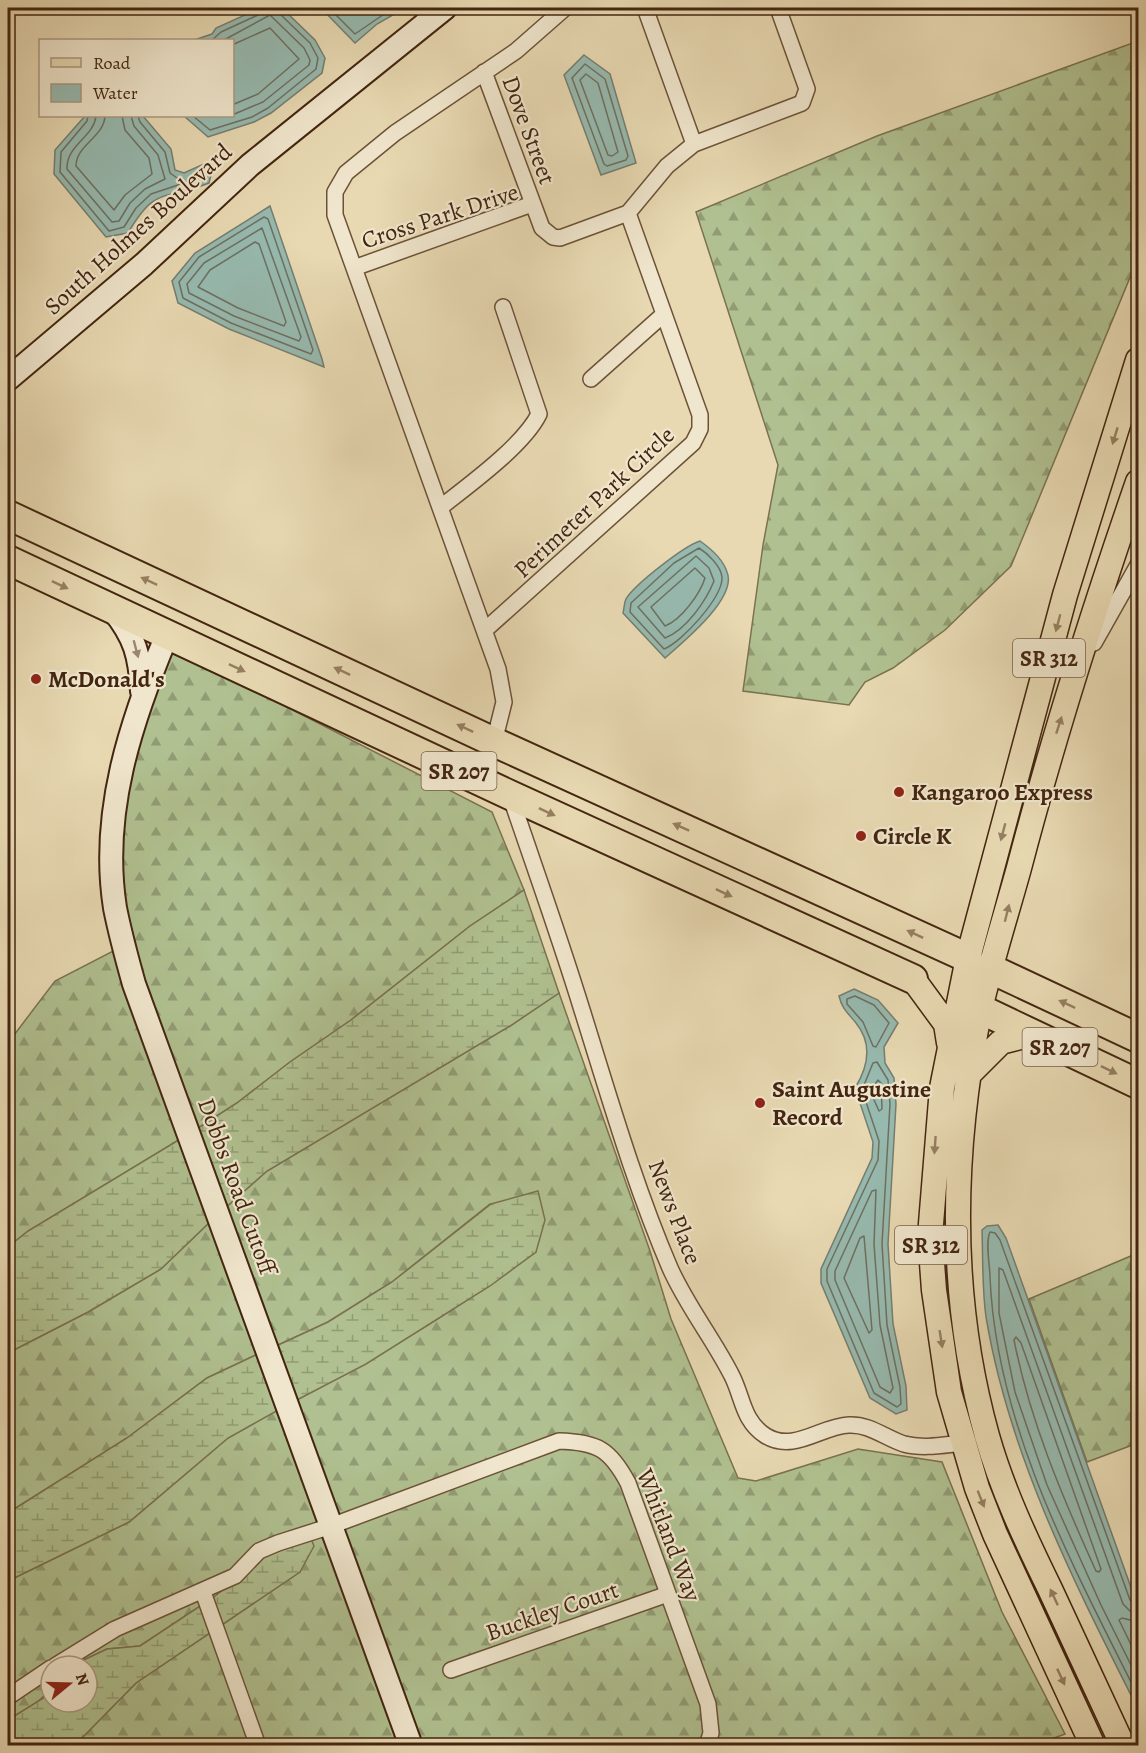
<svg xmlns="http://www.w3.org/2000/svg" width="1146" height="1753" font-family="Alegreya,serif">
  <defs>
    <pattern id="forest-firs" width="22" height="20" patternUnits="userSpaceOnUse" patternTransform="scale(1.5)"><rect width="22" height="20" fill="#b0c090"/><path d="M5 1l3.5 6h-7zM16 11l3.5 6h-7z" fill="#919c74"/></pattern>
    <pattern id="wetland-marsh" width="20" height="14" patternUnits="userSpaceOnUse" patternTransform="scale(1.5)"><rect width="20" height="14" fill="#b0c090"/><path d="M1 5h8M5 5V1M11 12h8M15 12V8" fill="none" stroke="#919c74"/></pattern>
  </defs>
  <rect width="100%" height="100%" fill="#e8d9b2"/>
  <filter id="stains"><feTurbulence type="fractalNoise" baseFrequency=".00333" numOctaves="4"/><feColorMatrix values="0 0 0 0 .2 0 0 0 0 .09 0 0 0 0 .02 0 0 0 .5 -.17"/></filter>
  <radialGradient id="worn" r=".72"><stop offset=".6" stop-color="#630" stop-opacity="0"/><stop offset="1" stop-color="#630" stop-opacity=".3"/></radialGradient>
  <path fill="url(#forest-firs)" stroke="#7a7250" stroke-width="1.5" d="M1138 41V258L1011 566 945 630 893 668 865 682 849 705 743 691 763 545 778 465 696 212 877 136Z
    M169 650 205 665 492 812 524 890 470 926 351 1020 290 1062 237 1103 195 1130 142 981 123 905 122 813 150 700Z
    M117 949 182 1138 28 1231 8 1247V1043L55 981Z
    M559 993 650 1251 671 1319 738 1478 756 1481 858 1449 942 1462 1002 1612 1065 1734 1032 1746 419 1745 293 1402C378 1358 459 1308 536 1252L490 1204 392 1282 328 1322 274 1347 224 1209 267 1171 510 1026Z
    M212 1220 260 1353 207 1378 127 1438 8 1513V1353L88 1312 161 1269Z
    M1138 1253V1443L1087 1462 1029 1299Z
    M280 1409 403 1745H75L136 1683 300 1572 295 1531 214 1597 140 1646 107 1649 71 1666H51C51 1703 36 1702 8 1720V1581L129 1522 228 1438Z"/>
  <path fill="url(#wetland-marsh)" stroke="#7a7250" stroke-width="1.5" d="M524 890 559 993 510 1026 267 1171 224 1209 195 1130 237 1103 290 1062 351 1020 470 926Z
    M182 1138 212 1220 161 1269 88 1312 8 1353V1247L28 1231Z
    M538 1191 545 1220 536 1252 490 1286 366 1364 293 1402 274 1347 328 1322 392 1282 491 1204Z
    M260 1353 280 1409 228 1438 129 1522 8 1581V1513L127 1438 207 1378Z
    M306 1527 314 1546 300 1572 136 1683 75 1745H8V1720L45 1697 51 1686V1702H87V1666H71L107 1649 140 1646 214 1597 295 1531Z"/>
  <path fill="#97bab0" stroke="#757e70" stroke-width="1.5" d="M321 8H405L377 24 355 43Z
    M256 10H284L315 40 325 58 322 73 271 113 254 122 208 137 184 116H232V40H194L212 34 216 28Z
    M584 55 610 74 636 163 601 175 564 75Z
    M85 116H143L171 149 175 170 184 173 206 163 213 167 209 183C164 201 156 185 128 233L106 237 54 174 55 150Z
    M270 206 322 359 324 367 229 329 178 303 172 281 195 253Z
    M700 541C710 548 723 559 727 572 738 598 682 643 665 658L623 613C624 610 624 603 626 599 634 585 684 546 700 541Z
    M854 989 878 1000 898 1023 884 1047 885 1063 894 1078 896 1104 888 1244 893 1324 906 1386 907 1410 896 1414 870 1398 821 1283V1269L872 1158 873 1142 855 1088C868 1067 873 1044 856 1023 848 1013 842 1009 839 996Z
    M998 1225 1006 1238 1138 1607V1709C1075 1584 1009 1456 986 1317 982 1289 983 1259 982 1230L987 1226Z"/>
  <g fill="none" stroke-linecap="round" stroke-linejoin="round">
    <path stroke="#6d7060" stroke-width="1.5" d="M329 8 355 34 393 8
      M212 40 221 32 258 15 261 8
      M224 40 270 15 304 48 310 60 309 65 263 102 232 115
      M232 45 270 28 299 59 258 94 232 105
      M585 64 605 79 628 156 626 160 607 166 604 164 572 78Z
      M586 74 598 83 618 152 612 156 608 155 580 80Z
      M88 116 87 121 61 152 60 172 109 231 124 227 136 208 151 194 184 183 170 173 165 152 140 122 138 116
      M96 116C94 137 66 145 67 169L112 222 119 221 130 203 145 189 165 179 158 155 134 126 131 116
      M105 116C104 137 76 145 76 166L114 210 125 195 152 174 149 158 125 130 122 116
      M193 116 210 130 252 117 268 108 316 69 318 58 310 43 280 14 278 8
      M264 217 268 219 313 350 311 354 231 323 183 298 179 282 199 257Z
      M262 228 301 337 299 341 234 316 189 293 187 284 204 263Z
      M255 242 259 244 286 322 284 326 238 308 198 287 210 270Z
      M699 548C707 553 721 566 722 577 723 597 682 642 664 649L630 612 631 603 674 563Z
      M696 556 709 568 714 581C706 601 686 630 665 638L638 607Z
      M695 568 705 578C700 594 681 620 665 626L651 607Z
      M855 996 874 1005 889 1023 876 1047 873 1046 863 1022 847 1004V999Z
      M877 1062 888 1080 890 1104 882 1244 887 1325 900 1387 901 1404 897 1407 874 1393 827 1281V1269L878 1160 879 1141 862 1090 873 1063Z
      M878 1080 881 1083 882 1109 879 1111 870 1091Z
      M876 1190 874 1244 880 1325 893 1388 890 1393 880 1387 835 1280V1271L872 1191Z
      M864 1236 872 1330 869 1333 844 1278 860 1238Z
      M1016 1337 1021 1343 1101 1569 1099 1572 1096 1571C1062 1496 1030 1421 1014 1340Z
      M1138 1605 1130 1600 1000 1240 995 1233 990 1232C985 1243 990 1265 990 1277 996 1426 1073 1566 1138 1696
      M1138 1613 1130 1611 1123 1604 1003 1270 999 1268V1313L1015 1392 1047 1485 1101 1605 1138 1679
      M1138 1622 1122 1618 1119 1620 1138 1659"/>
    <g stroke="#6c5238" stroke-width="18">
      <path id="street" d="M645 8 694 144
        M484 72 542 228 553 237 560 238 628 213 667 166 694 144 802 103 807 89 778 8
        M354 268 532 204
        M591 379 664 314
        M441 507C469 485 524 445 539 414L503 307
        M485 630 693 443 700 429V415L628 213
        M1094 643 1138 565
        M494 742 504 702 498 669 335 215V192L346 173 395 133 516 51 565 8
        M510 795C534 866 560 938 582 1010 609 1096 634 1184 670 1268 687 1306 712 1337 731 1374 743 1396 742 1421 766 1436 794 1453 821 1426 849 1425 870 1424 885 1438 904 1444 923 1449 943 1445 963 1443
        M203 1592 258 1746
        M55 1666 115 1629 235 1576 259 1551 278 1543 331 1526 559 1441C597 1442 610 1449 628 1483L708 1704 711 1733 707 1746
        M451 1670 668 1594
        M8 1697 51 1668"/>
    </g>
    <g stroke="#432510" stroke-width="26">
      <path id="secondary" d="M8 379 144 264 250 165 445 8
        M113 610C135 637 140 656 142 691
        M167 635C131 721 100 813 115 908 120 933 127 959 134 984L411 1746"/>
    </g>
    <g stroke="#432510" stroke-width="27">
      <path id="primary" d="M913 979 946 1024 949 1043
        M971 1072 1001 1042 1032 1034
        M1093 1746 995 1534 977 1488 949 1392 934 1290 930 1236 942 1088 968 958 1065 595 1138 360
        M1123 1746C1098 1693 1074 1641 1050 1589 1026 1540 1002 1489 987 1436 948 1296 951 1151 980 1009 991 962 1006 915 1019 868 1053 738 1094 609 1138 482"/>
    </g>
    <g stroke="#432510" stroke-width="32">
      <path id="highway" d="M8 515 494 742 968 958
        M8 560 510 795 913 979
        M991 969 1138 1038
        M980 1009 1138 1084"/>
    </g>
    <use href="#street" stroke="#f0e6cd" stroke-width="15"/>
    <use href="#secondary" stroke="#f0e6cd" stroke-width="22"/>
    <use href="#primary" stroke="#e8d9b2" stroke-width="24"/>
    <use href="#highway" stroke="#e8d9b2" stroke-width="28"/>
  </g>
  <defs><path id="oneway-solid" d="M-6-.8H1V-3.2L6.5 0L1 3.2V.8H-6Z" transform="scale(1.5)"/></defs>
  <g fill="#967f61">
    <use href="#oneway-solid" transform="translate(1115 436) rotate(107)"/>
    <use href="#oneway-solid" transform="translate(149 581) rotate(-155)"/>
    <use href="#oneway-solid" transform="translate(60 585) rotate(25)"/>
    <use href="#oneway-solid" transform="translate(1058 623) rotate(105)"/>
    <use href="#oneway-solid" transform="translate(237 668) rotate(25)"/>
    <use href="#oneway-solid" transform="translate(342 671) rotate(-155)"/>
    <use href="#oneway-solid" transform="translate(1059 725) rotate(-72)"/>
    <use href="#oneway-solid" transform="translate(465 728) rotate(-155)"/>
    <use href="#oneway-solid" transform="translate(547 812) rotate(25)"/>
    <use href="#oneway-solid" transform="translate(681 827) rotate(-156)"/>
    <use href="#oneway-solid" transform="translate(1003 832) rotate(105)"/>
    <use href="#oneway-solid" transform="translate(724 893) rotate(25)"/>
    <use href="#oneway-solid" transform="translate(1007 913) rotate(-76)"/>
    <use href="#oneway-solid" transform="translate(915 934) rotate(-155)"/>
    <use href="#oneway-solid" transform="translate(1067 1004) rotate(-155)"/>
    <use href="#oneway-solid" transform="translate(1109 1070) rotate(26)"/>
    <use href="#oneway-solid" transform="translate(935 1145) rotate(94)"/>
    <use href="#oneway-solid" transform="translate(941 1339) rotate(81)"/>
    <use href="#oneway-solid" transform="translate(981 1499) rotate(68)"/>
    <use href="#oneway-solid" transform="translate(1054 1597) rotate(-115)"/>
    <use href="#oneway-solid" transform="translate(1061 1677) rotate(65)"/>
  </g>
  <use fill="#9a866e" href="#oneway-solid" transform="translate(136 649) rotate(75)"/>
  <g fill="#8f2418" stroke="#f0e6cd" stroke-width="2">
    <circle cx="36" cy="679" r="6"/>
    <circle cx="899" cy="792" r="6"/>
    <circle cx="861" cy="836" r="6"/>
    <circle cx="760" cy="1103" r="6"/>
  </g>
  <g text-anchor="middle" stroke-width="4.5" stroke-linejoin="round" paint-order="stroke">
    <g fill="#f0e6cd" stroke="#775f49" stroke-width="1.5">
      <rect x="1013" y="639" width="72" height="38" rx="4.5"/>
      <rect x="421.5" y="752" width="75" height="38" rx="4.5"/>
      <rect x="1022.5" y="1028" width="75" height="38" rx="4.5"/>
      <rect x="895" y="1226" width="72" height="38" rx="4.5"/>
    </g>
    <g font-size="22" font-weight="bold" fill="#432510">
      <text x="1049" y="666">SR 312</text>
      <text x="459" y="779">SR 207</text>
      <text x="1060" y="1055">SR 207</text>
      <text x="931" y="1253">SR 312</text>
    </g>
    <g font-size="24" fill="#432510" stroke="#f0e6cd">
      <text transform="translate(529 130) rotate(70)" y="8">Dove Street</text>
      <text transform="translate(440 216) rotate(-18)" y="8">Cross Park Drive</text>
      <text transform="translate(138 229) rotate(-42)" y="8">South Holmes Boulevard</text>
      <text transform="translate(594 502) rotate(-43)" y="8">Perimeter Park Circle</text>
      <text transform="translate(237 1186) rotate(70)" y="8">Dobbs Road Cutoff</text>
      <text transform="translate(675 1212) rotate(69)" y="8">News Place</text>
      <text transform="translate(669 1535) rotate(69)" y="8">Whitland Way</text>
      <text transform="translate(552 1611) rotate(-19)" y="8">Buckley Court</text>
    </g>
    <g font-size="24" font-weight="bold" fill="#432510" stroke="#f0e6cd" text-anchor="start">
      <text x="48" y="687">McDonald's</text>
      <text x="911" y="800">Kangaroo Express</text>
      <text x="873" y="844">Circle K</text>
      <text x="772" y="1097">Saint Augustine<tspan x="772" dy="28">Record</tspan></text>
    </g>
  </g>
  <rect width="1146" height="1753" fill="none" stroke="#e8d9b2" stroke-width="30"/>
  <rect x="9" y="9" width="1128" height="1735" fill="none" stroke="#432510" stroke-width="3"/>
  <rect x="15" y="15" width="1116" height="1723" fill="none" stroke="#432510" stroke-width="1.5"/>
  <rect x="39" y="39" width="195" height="78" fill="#f0e6cd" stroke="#ab9981" stroke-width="1.5"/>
  <rect x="51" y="58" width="30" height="9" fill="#e8d9b2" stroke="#ab9981" stroke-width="1.5"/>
  <text x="93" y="69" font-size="18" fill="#432510">Road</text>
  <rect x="51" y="84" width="30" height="18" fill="#97bab0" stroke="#ab9981" stroke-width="1.5"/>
  <text x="93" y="99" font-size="18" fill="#432510">Water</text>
  <g transform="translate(69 1684) rotate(71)"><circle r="28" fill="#f0e6cd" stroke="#ab9981" stroke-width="1.5"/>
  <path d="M0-4.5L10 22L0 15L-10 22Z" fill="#8f2418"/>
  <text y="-9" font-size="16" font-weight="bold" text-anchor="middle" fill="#432510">N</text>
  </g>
  <rect width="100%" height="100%" filter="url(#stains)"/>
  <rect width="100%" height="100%" fill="url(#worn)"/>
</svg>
